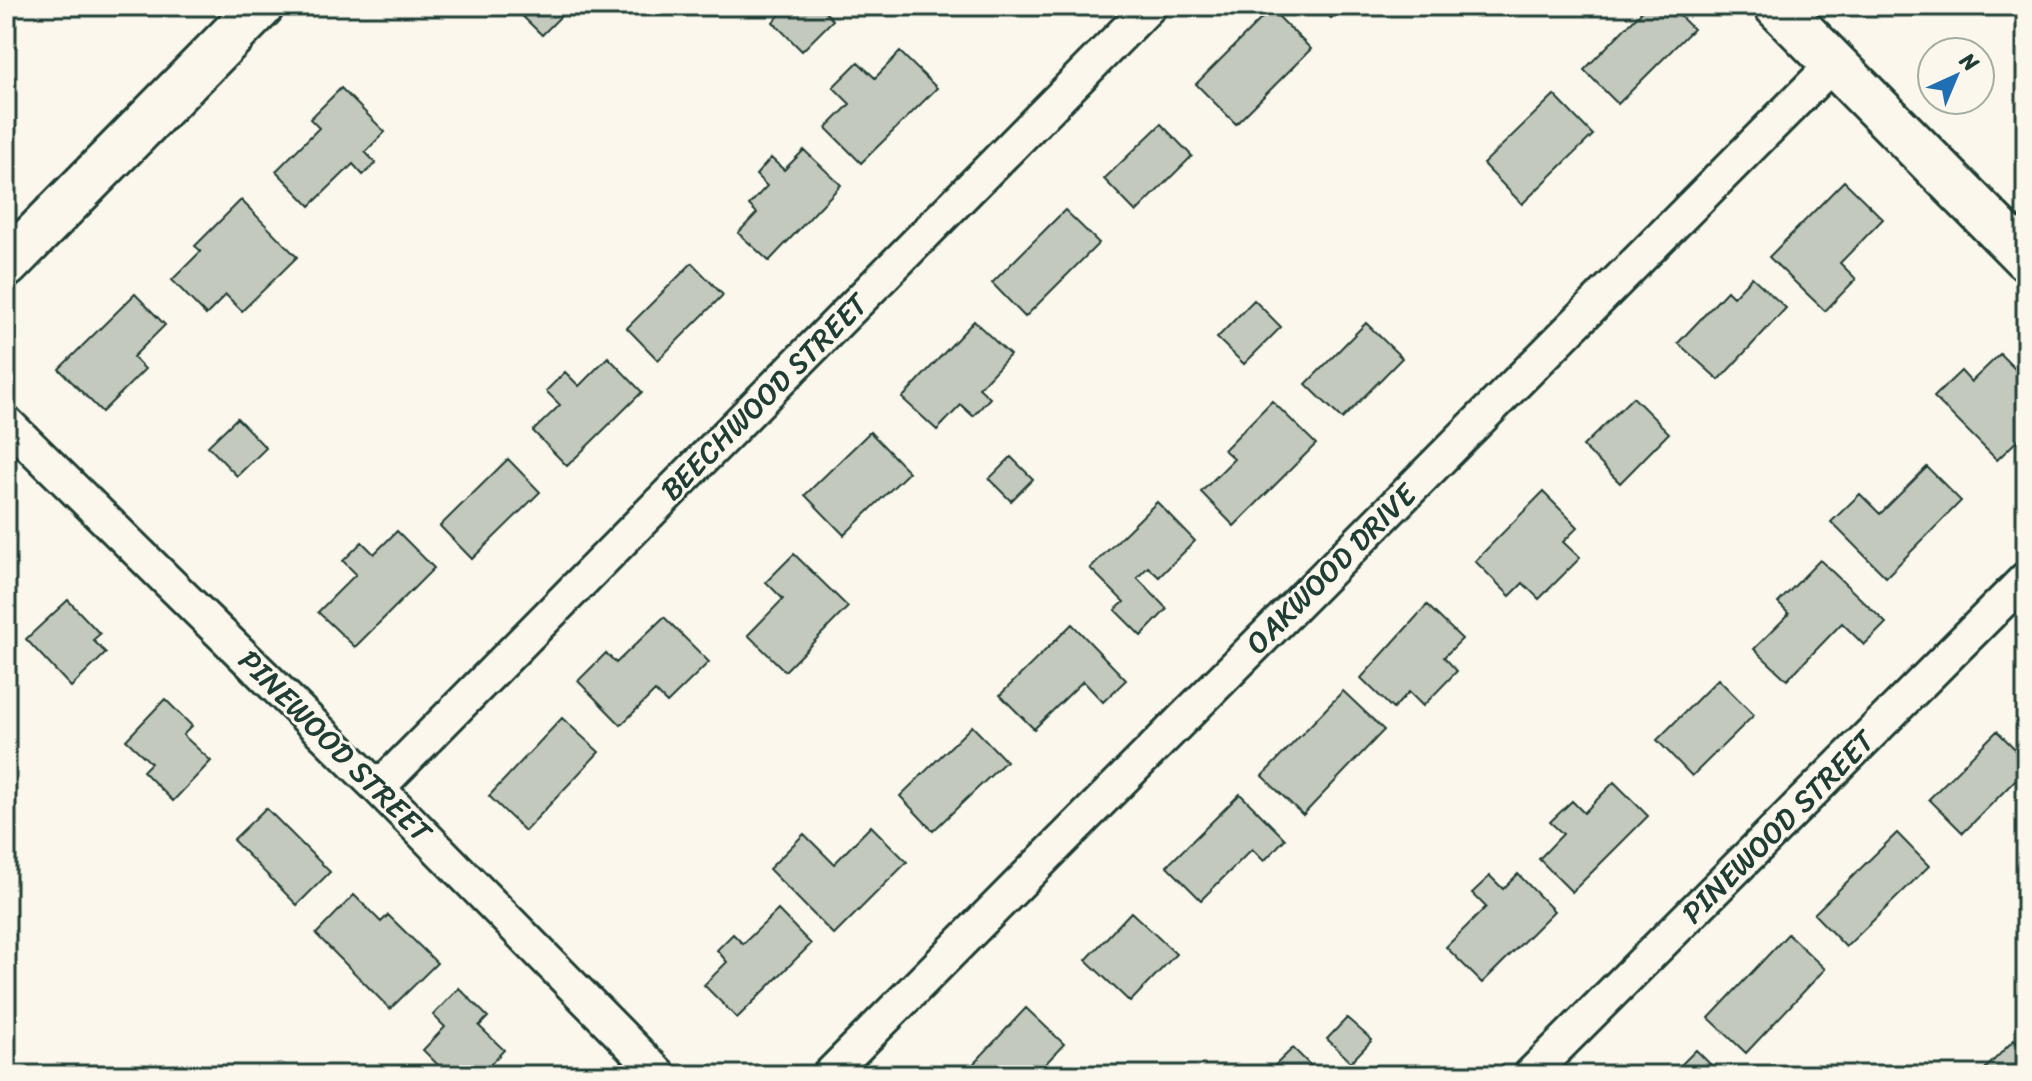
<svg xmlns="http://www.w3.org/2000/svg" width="2032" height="1081" font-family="Sriracha,sans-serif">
  <rect width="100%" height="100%" fill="#fbf7ec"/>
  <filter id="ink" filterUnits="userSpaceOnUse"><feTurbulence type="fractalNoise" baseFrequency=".0125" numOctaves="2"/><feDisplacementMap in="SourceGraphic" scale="16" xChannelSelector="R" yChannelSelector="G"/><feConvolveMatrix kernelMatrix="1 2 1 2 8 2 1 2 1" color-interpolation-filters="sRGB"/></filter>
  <g filter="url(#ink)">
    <path fill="#c4c9be" stroke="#1f3d34" stroke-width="2" d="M512 6H571L542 35Z
      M788 6H819L833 20 802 51 773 22Z
      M1319 6H1344L1331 18Z
      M1647 6H1670L1693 29 1618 104 1584 70Z
      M1271 9 1311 49 1236 124 1196 84Z
      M900 52 937 88 861 163 826 128 850 104 833 87 858 62 875 78Z
      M341 88 385 132 365 152 376 163 363 175 353 164 310 206 276 171 319 128 310 119Z
      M1554 95 1593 135 1522 204 1483 164Z
      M1161 124 1192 156 1136 212 1104 179Z
      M804 150 841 185 769 261 738 233 757 213 749 205 767 186 756 175 771 158 784 170Z
      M1844 181 1883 219 1840 263 1856 279 1825 311 1769 257Z
      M241 200 297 257 242 311 226 295 206 315 172 280 201 251 195 246Z
      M1065 210 1099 243 1025 317 992 283Z
      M692 263 723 295 658 360 627 328Z
      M1752 277 1786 308 1719 380 1678 343 1727 291 1733 297Z
      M135 294 165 325 133 357 145 369 102 412 59 369Z
      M1254 300 1281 327 1244 364 1217 338Z
      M974 321 1010 355 979 388 990 398 973 416 961 405 937 430 902 398Z
      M1366 323 1402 358 1342 419 1306 384Z
      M2000 354 2026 380V432L1997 460 1934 397 1961 371 1971 382Z
      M608 357 642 392 567 466 533 431 560 405 546 391 565 372 579 386Z
      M1633 397 1669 433 1620 483 1583 446Z
      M1272 401 1316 444 1234 526 1201 492 1234 459 1224 450Z
      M237 418 266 448 237 476 208 446Z
      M870 432 909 472 844 535 805 495Z
      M1011 457 1033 479 1011 501 989 479Z
      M508 459 540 492 472 559 440 526Z
      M1927 467 1961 501 1886 577 1831 522 1860 494 1880 514Z
      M1543 492 1578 527 1563 542 1580 558 1539 599 1523 583 1510 596 1475 561Z
      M1157 502 1195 541 1159 577 1148 567 1137 578 1167 609 1141 636 1115 610 1124 602 1090 568Z
      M397 531 434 568 355 647 318 612 356 574 343 561 362 542 374 554Z
      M794 554 848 607 785 671 748 635 783 599 766 582Z
      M1820 560 1886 623 1864 645 1842 623 1787 680 1754 649 1789 614 1778 603Z
      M68 600 100 634 93 640 106 653 71 687 26 639Z
      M1427 605 1462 639 1444 657 1457 671 1423 706 1409 692 1393 709 1361 678Z
      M664 617 709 662 667 703 655 691 621 725 578 681 606 653 616 663Z
      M1072 624 1126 680 1103 702 1083 681 1034 729 1000 695Z
      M1718 679 1754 715 1692 776 1657 740Z
      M1343 691 1384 730 1303 815 1262 776Z
      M165 699 192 726 183 735 211 761 173 801 143 771 151 763 126 740Z
      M562 718 599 752 525 831 489 796Z
      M972 726 1006 761 933 831 900 796Z
      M1997 731 2026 760V769L1963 833 1929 799Z
      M1614 782 1648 816 1572 892 1539 859 1563 834 1550 822 1572 801 1584 813Z
      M1240 794 1285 839 1264 861 1252 849 1201 900 1167 866Z
      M266 808 330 872 297 905 233 840Z
      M871 826 907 862 834 935 769 869 804 834 834 864Z
      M1897 833 1929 866 1846 947 1814 914Z
      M1518 874 1554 911 1482 983 1446 947 1486 907 1472 893 1490 876 1503 889Z
      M354 895 381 922 388 915 437 963 390 1009 316 934Z
      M778 910 811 944 737 1018 704 985 727 962 717 950 733 934 743 944Z
      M1131 912 1176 954 1130 1002 1086 960Z
      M1788 934 1825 969 1746 1053 1709 1018Z
      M459 988 488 1017 479 1026 504 1050 480 1075H448L423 1050 445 1027 433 1015Z
      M1026 1008 1064 1044 1035 1075H963Z
      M1347 1018 1372 1040 1351 1062 1327 1039Z
      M2014 1040 2026 1052V1075H1979Z
      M1293 1048 1320 1075H1265Z
      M1696 1050 1721 1075H1671Z"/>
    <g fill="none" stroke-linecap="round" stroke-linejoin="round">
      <g stroke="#1f3d34" stroke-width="38">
        <path id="street" d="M6 422 378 788 660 1075
          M378 788 1150 6
          M829 1075 1833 64
          M1530 1075 2026 578"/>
      </g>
      <g stroke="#1f3d34" stroke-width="50">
        <path id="secondary" d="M1777 6 2026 258
          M6 265 261 6"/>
      </g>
      <use href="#street" stroke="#fbf7ec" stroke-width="32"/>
      <use href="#secondary" stroke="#fbf7ec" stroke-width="44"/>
    </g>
  </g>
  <g text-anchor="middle" stroke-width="6" stroke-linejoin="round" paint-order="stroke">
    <g font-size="30" fill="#1f3d34" stroke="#fbf7ec">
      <text transform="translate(764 397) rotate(-45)" y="10">BEECHWOOD STREET</text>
      <text transform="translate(1331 569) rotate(-45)" y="10">OAKWOOD DRIVE</text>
      <text transform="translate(335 746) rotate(45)" y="10">PINEWOOD STREET</text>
      <text transform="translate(1778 827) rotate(-45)" y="10">PINEWOOD STREET</text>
    </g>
  </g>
  <rect width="2032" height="1081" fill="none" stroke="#fbf7ec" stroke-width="32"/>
  <rect x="16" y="16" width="2000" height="1049" fill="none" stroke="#1f3d34" stroke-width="3" filter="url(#ink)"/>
  <g transform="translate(1956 76) rotate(44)"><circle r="38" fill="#fbf7ec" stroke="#a3ada2" stroke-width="2"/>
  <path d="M0-6L14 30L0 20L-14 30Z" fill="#1f6fb2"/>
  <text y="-12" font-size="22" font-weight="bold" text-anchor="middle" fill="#1f3d34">N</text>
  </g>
</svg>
